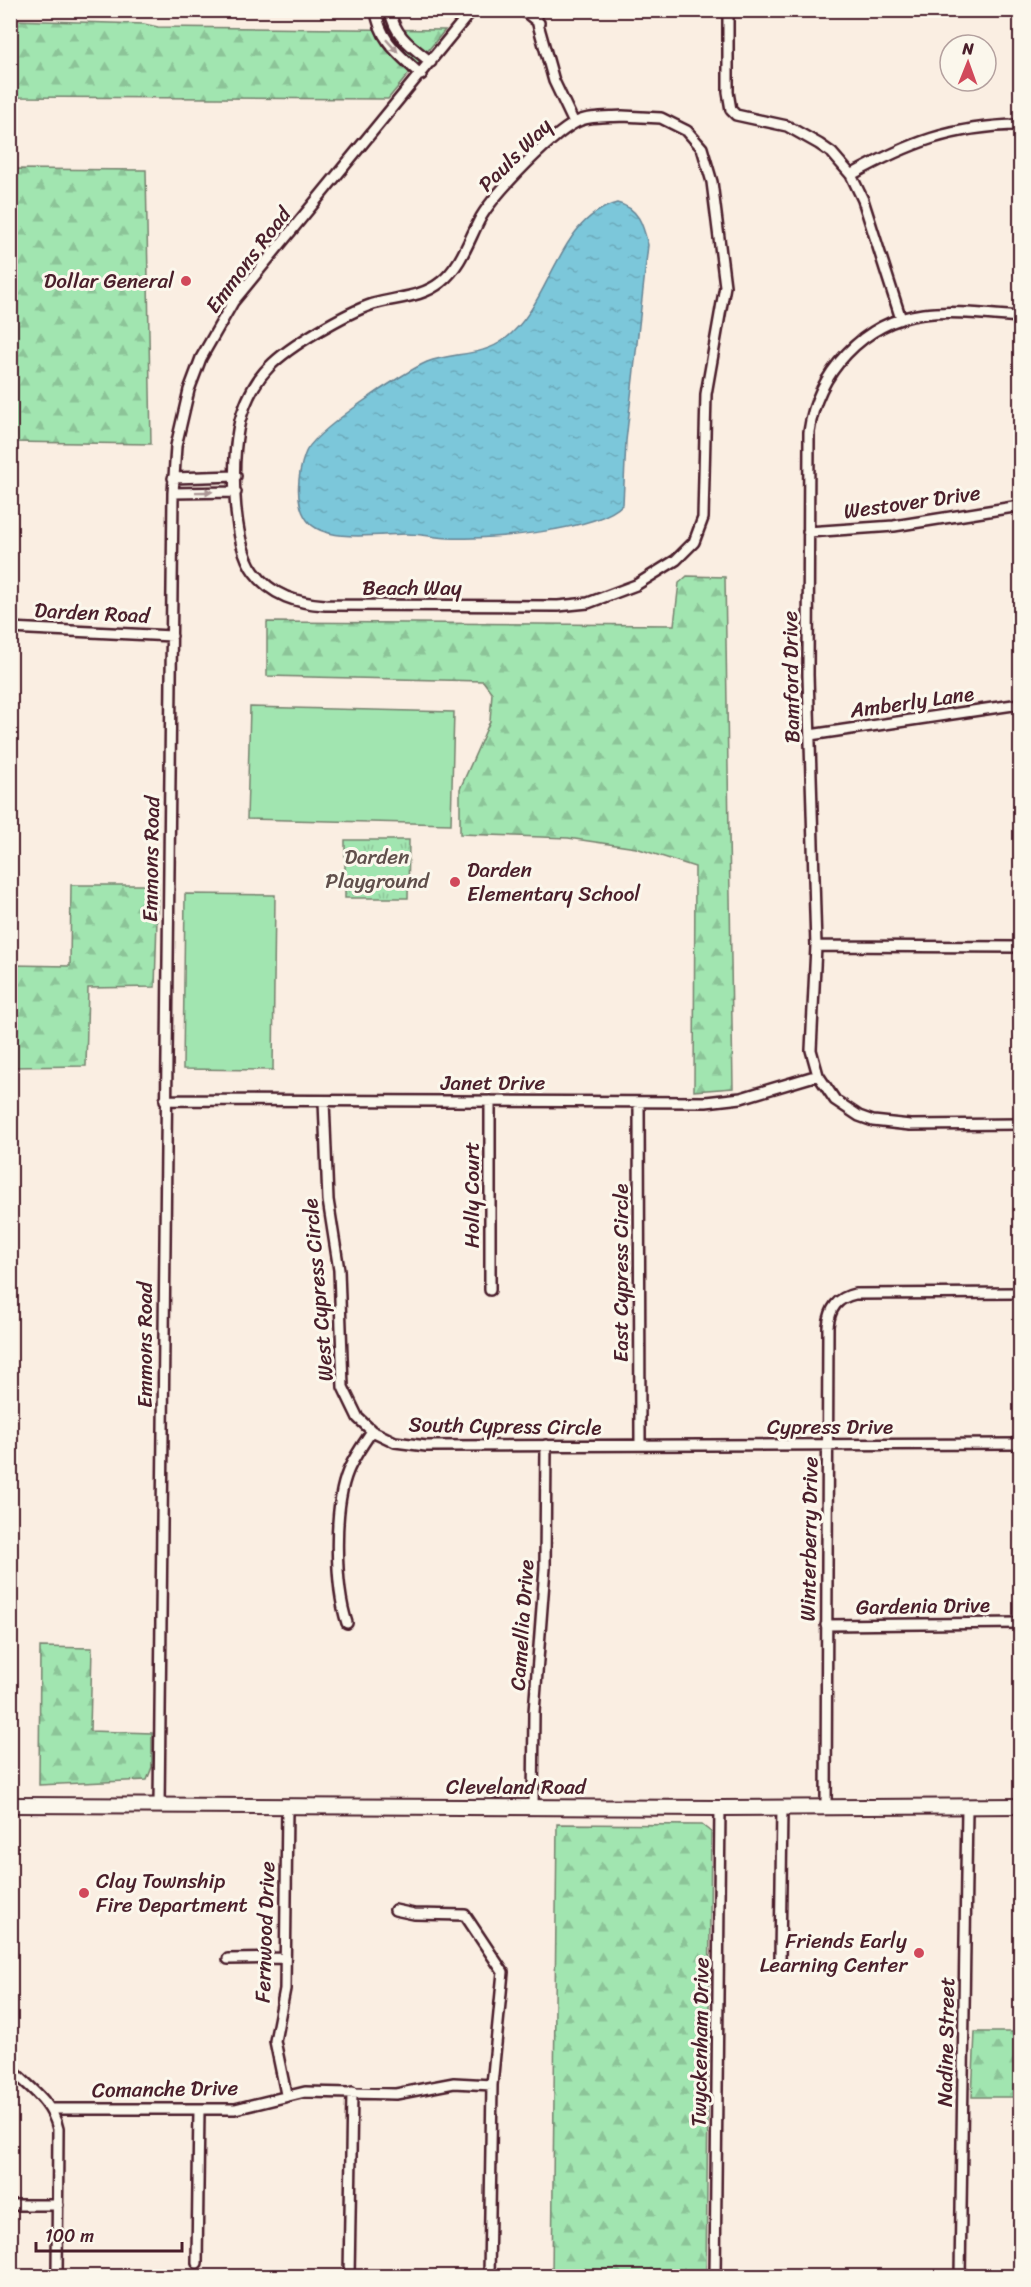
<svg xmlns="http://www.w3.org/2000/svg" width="1031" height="2287" font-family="Sriracha,sans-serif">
  <defs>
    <pattern id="grass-tufts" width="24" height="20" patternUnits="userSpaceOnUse" patternTransform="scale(1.5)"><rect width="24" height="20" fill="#a1e5b0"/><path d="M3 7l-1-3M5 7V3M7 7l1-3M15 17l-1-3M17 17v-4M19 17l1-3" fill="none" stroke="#8cc498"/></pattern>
    <pattern id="forest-firs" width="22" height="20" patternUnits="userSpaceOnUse" patternTransform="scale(1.5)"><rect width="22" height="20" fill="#a1e5b0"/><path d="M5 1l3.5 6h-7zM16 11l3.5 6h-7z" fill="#8cc498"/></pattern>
    <pattern id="water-ripples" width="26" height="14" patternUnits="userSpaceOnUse" patternTransform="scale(1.5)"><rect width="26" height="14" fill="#7bc7da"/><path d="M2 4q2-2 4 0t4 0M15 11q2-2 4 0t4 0" fill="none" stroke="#6caabb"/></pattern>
  </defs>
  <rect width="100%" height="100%" fill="#faeee2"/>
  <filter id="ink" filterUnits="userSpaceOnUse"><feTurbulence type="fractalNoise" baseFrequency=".0167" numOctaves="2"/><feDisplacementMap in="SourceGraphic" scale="12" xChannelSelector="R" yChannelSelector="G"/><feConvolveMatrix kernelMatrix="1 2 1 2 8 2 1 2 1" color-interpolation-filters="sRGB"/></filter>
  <g filter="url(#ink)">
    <path fill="url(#grass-tufts)" stroke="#76826e" stroke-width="1.5" d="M345 840H409L408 898H345Z"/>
    <path fill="url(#forest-firs)" stroke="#76826e" stroke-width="1.5" d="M11 20 144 24 158 27 445 30 388 99 11 97Z
      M11 169 146 170 151 444 11 442Z
      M687 576 725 577 733 1088 694 1091 695 867 636 848 568 838 460 834V789L490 721 492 693 483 681 267 676V622L674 625 679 583Z
      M71 885H158L155 987 88 988 86 1066 11 1067V965L70 966Z
      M40 1647 92 1648 90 1731 152 1733V1767L147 1780 39 1785Z
      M557 1824 702 1825 711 1832 706 2276H552Z
      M975 2032H1020V2097H972Z"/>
    <path fill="#a1e5b0" stroke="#76826e" stroke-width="1.5" d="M250 707 454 712 451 824 247 819Z
      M185 894 275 895 273 1070 183 1069Z"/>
    <path fill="url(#water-ripples)" stroke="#678494" stroke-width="1.5" d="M617 203C639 208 643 225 648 245L626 441 623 504C599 531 485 540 448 538 434 537 421 534 407 534 381 534 324 544 307 520 294 502 298 473 305 454 312 432 404 372 427 362 453 352 482 357 505 339 552 304 556 219 617 203Z"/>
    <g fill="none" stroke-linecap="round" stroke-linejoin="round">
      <g stroke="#4a1f2b" stroke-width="14">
        <path id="minor" d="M376 10C379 40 400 55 421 75
          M390 10C394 36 412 47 431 62
          M523 10 539 23
          M534 10 554 81 574 123
          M728 10V92L731 110 736 115 787 126 819 144 832 153 851 175 863 200 901 319
          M622 116 661 118 687 131 702 148 712 182 725 286 706 394 703 518 694 542 676 560 636 585 588 603 558 606 325 605C297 603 272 596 254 572 231 542 230 449 242 414 248 396 256 380 269 367 289 346 346 313 373 304 397 297 421 298 441 282 462 265 469 239 481 217 496 192 555 130 581 120 593 116 609 117 622 116Z
          M851 175C909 143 952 126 1020 125
          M1020 317C989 315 955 310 923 314 863 322 817 373 809 432L808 675 816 946 811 1050 818 1075 835 1100 859 1116 873 1121 910 1125 1020 1124
          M173 478 236 476
          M173 493 236 492
          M808 532 894 526 1020 506
          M10 628 172 636
          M810 735 1020 704
          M816 946 1020 947
          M165 1100 706 1102 741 1098 818 1075
          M324 1101 328 1200 339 1270 343 1387 358 1418 372 1431 395 1442 426 1446 1020 1444
          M639 1102 640 1445
          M490 1290V1101
          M347 1623C335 1587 333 1507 348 1471 354 1457 363 1444 372 1431
          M826 1625 1020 1623
          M159 1806 173 493 176 446 189 390 201 358 233 302 472 10
          M533 1808 534 1712 545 1568 546 1445
          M826 1808 828 1326C830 1308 837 1298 855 1294L1020 1293
          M395 1910 414 1914 465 1915 503 1972 492 2085 489 2276
          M228 1959 285 1958
          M780 1960 782 1808
          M10 2068C30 2088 52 2101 58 2129L57 2276
          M286 2094 275 2041 285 1989 287 1806
          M52 2109H235L305 2092 396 2094 454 2083 492 2085
          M10 2205H58
          M197 2263 199 2109
          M349 2276 352 2092
          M715 2276 720 1808
          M960 2276 967 1808"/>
      </g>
      <g stroke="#4a1f2b" stroke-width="18">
        <path id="secondary" d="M10 1805 720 1808 1020 1806"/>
      </g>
      <use href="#minor" stroke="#fbf7ec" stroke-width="9"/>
      <use href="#secondary" stroke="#fbf7ec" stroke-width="14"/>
    </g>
    <defs><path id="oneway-solid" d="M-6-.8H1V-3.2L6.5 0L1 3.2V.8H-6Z" transform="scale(1.5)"/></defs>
    <g fill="#ab9695">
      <use href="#oneway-solid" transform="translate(392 46) rotate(48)"/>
      <use href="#oneway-solid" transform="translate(204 492) rotate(-1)"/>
    </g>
  </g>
  <g fill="#d1495b" stroke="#fbf7ec" stroke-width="2">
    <circle cx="186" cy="281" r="6"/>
    <circle cx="455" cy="882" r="6"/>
    <circle cx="84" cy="1893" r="6"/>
    <circle cx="919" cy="1953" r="6"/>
  </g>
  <g text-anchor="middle" stroke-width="6" stroke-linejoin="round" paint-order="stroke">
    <g font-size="21" fill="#4a1f2b" stroke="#fbf7ec">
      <text transform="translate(515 155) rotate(-45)" y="7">Pauls Way</text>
      <text transform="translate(248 260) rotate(-53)" y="7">Emmons Road</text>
      <text transform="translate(912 502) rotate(-8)" y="7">Westover Drive</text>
      <text x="412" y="595">Beach Way</text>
      <text transform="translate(92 613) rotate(3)" y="7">Darden Road</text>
      <text transform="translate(791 677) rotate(-91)" y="7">Bamford Drive</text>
      <text transform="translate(912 702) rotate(-8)" y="7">Amberly Lane</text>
      <text transform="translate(151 859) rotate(-89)" y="7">Emmons Road</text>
      <text x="493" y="1090">Janet Drive</text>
      <text transform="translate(472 1195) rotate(-90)" y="7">Holly Court</text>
      <text transform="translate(621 1273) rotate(-90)" y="7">East Cypress Circle</text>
      <text transform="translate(318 1290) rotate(-95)" y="7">West Cypress Circle</text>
      <text transform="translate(145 1345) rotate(-90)" y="7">Emmons Road</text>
      <text transform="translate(505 1426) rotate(1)" y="7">South Cypress Circle</text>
      <text x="830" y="1434">Cypress Drive</text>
      <text transform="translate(809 1539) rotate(-89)" y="7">Winterberry Drive</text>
      <text transform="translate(923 1606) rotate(-1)" y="7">Gardenia Drive</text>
      <text transform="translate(522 1625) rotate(-86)" y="7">Camellia Drive</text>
      <text x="516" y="1794">Cleveland Road</text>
      <text transform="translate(265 1932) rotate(-88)" y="7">Fernwood Drive</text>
      <text transform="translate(700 2042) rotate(-89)" y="7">Twyckenham Drive</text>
      <text transform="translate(946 2042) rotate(-89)" y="7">Nadine Street</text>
      <text transform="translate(165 2089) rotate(-1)" y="7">Comanche Drive</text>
    </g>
    <g font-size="21" fill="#4a1f2b" stroke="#fbf7ec" text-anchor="end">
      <text x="174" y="288">Dollar General</text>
      <text x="467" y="877" text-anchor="start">Darden<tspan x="467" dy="24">Elementary School</tspan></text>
      <text x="96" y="1888" text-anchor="start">Clay Township<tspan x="96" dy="24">Fire Department</tspan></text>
      <text x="907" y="1948">Friends Early<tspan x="907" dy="24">Learning Center</tspan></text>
    </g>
    <g font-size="21" fill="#60504c" stroke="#fbf7ec">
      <text x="377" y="864">Darden<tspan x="377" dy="24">Playground</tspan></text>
    </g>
  </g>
  <rect width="1031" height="2287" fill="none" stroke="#fbf7ec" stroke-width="36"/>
  <rect x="18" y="18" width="995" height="2251" fill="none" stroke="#4a1f2b" stroke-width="2" filter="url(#ink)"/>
  <g transform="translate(968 63) rotate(1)"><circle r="28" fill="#fbf7ec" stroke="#b4a19f" stroke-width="1.5"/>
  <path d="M0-4.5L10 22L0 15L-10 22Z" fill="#d1495b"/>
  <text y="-9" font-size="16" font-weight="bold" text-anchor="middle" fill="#4a1f2b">N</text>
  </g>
  <path d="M36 2242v9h146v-9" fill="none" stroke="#4a1f2b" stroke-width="3"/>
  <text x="45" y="2242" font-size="18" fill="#4a1f2b" stroke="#fbf7ec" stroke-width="4.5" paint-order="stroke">100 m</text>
</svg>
